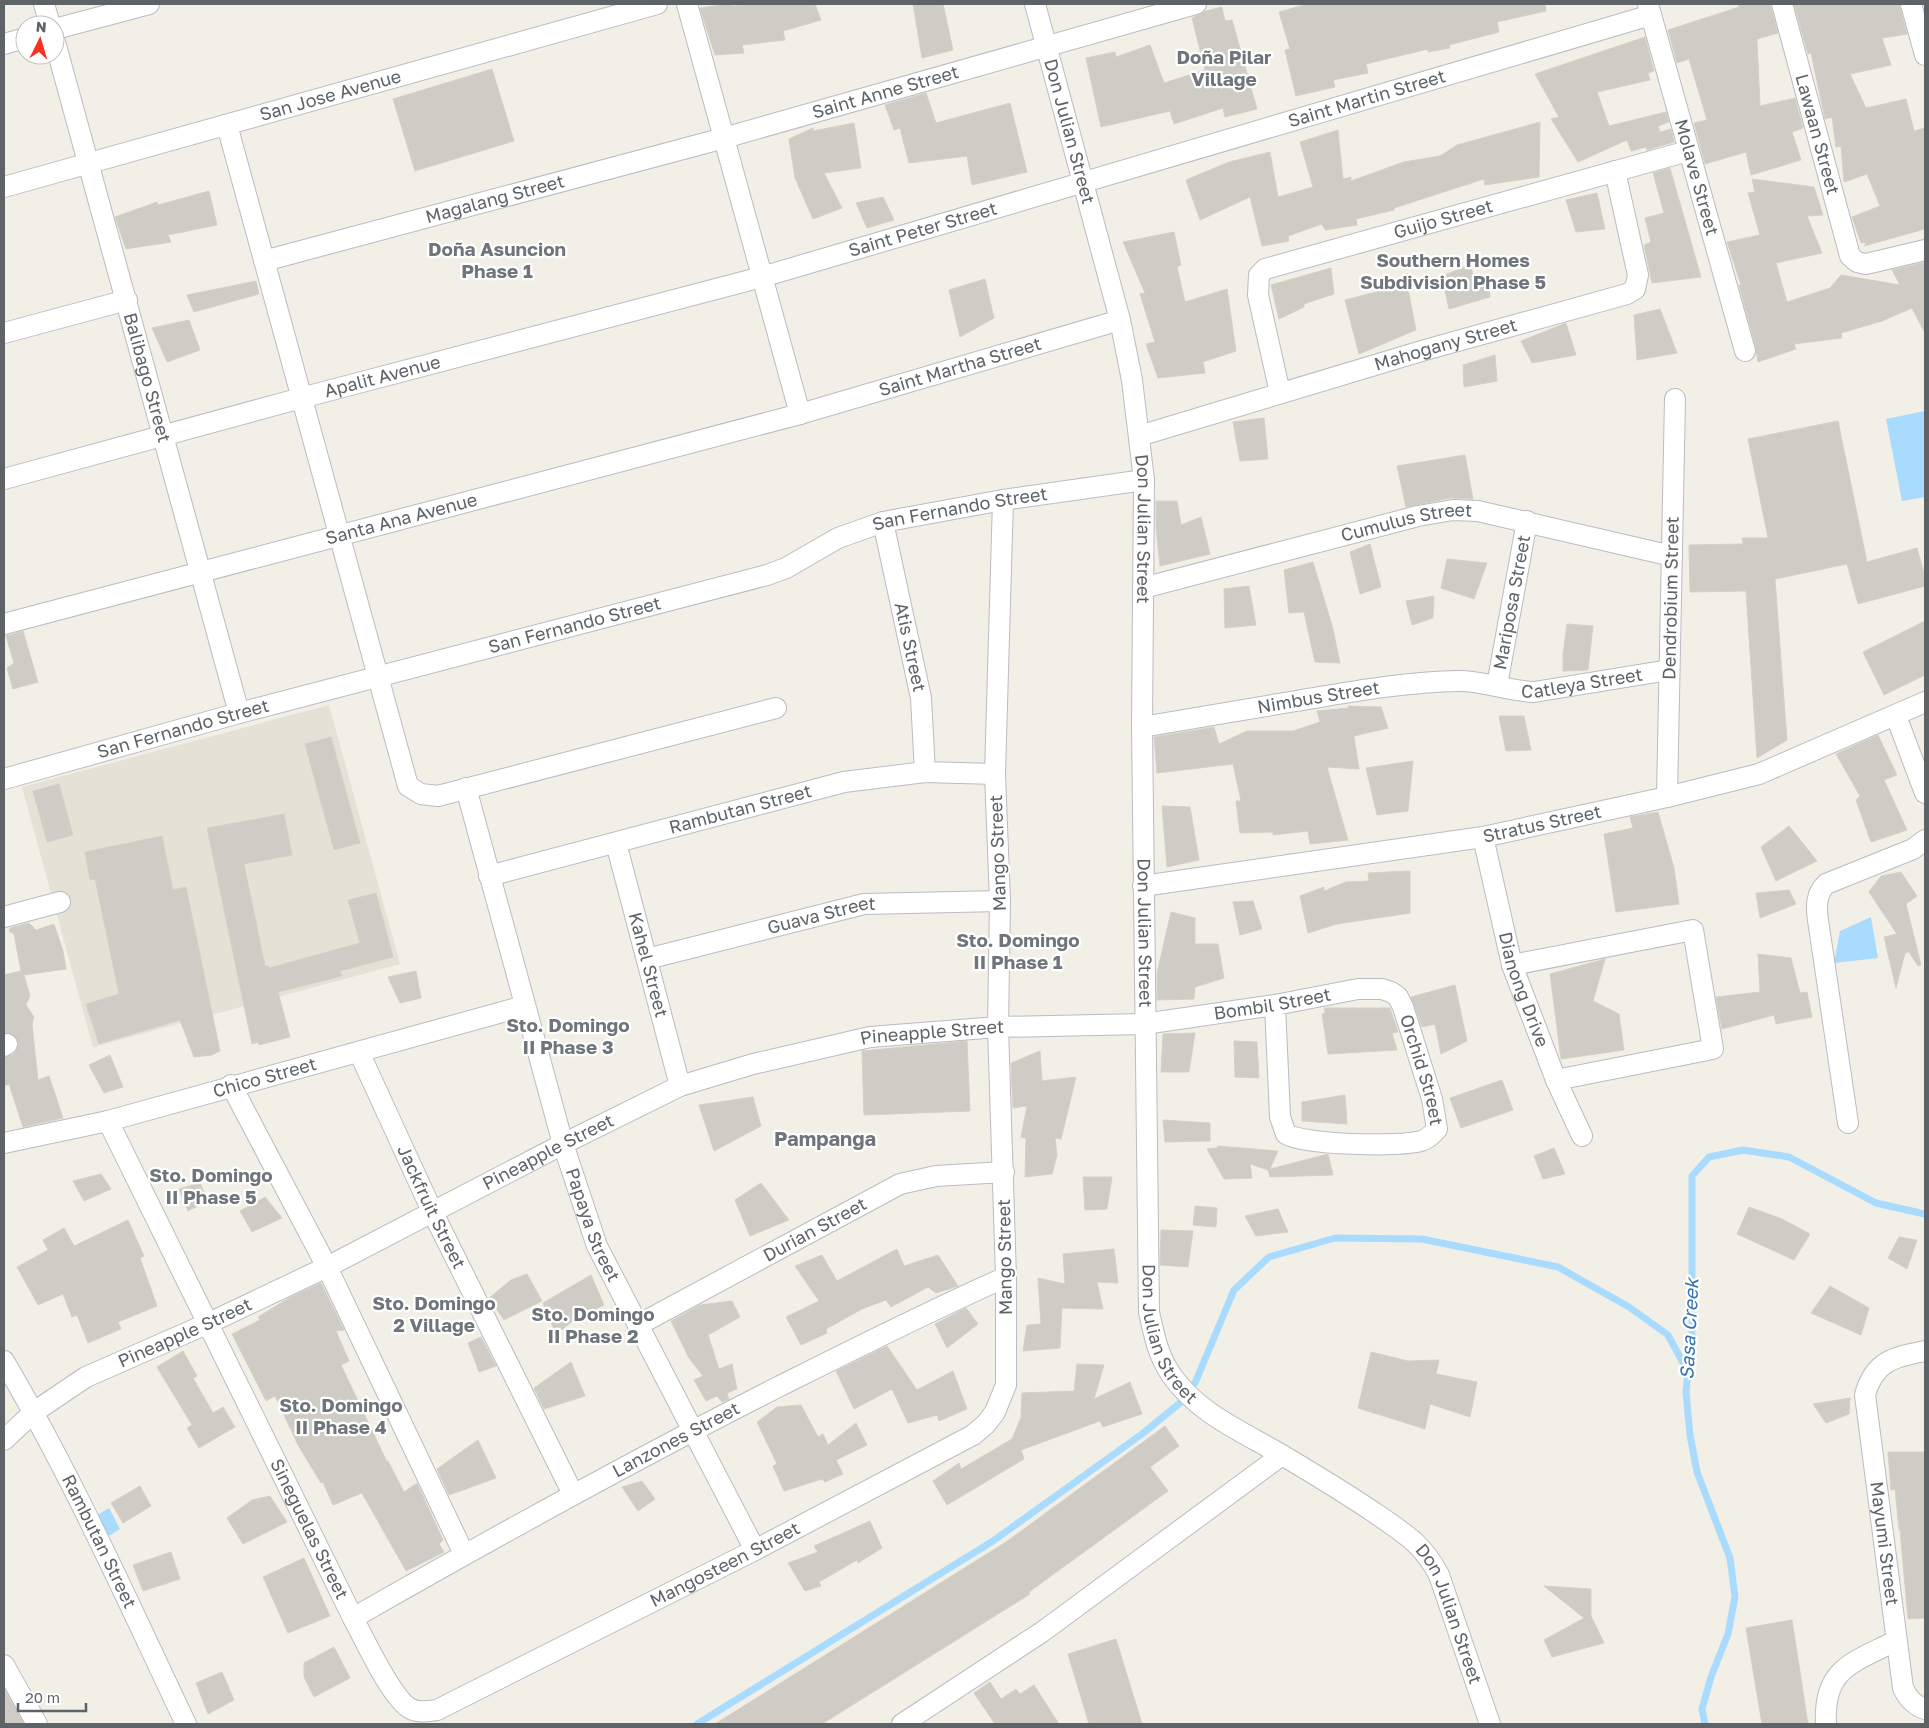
<svg xmlns="http://www.w3.org/2000/svg" width="1929" height="1728" font-family="'Golos Text',sans-serif">
  <rect width="100%" height="100%" fill="#f2efe7"/>
  <path fill="#e4e1d7" d="M329 705 400 964 93 1047 22 787Z"/>
  <path fill="#a9dbff" d="M1925 411V497L1902 501 1886 419Z
    M1871 917 1878 958 1834 963 1840 931Z
    M109 1508 120 1529 104 1539 97 1515Z"/>
  <g fill="none" stroke-linecap="round" stroke-linejoin="round">
    <path stroke="#a9dbff" stroke-width="7" d="M1195 1383 1234 1290 1269 1257 1335 1238 1422 1239 1558 1267 1629 1307 1668 1335 1688 1372
      M697 1724 993 1541 1142 1434 1180 1403
      M1705 1724 1702 1709 1711 1677 1728 1634 1735 1597 1730 1558 1697 1472 1690 1435 1686 1392 1692 1334V1176L1709 1157 1743 1150 1789 1157 1876 1203 1925 1214"/>
  </g>
  <path fill="#cfccc5" stroke="#d7d1c4" d="M728 4H732L733 6 751 4H815L821 20 783 31 785 40 742 45 744 53 715 55 700 8Z
    M913 4H943L953 50 922 58Z
    M1308 4H1545L1546 11 1497 22 1499 32 1449 45 1450 48 1428 52V49L1366 64 1368 73 1333 80 1335 87 1296 96 1285 50 1290 49 1279 12Z
    M1738 4H1770L1778 33 1757 39 1760 106 1795 98 1803 128 1792 132 1801 160 1751 175 1746 152 1705 164 1694 123 1707 120 1689 59 1677 63 1668 30 1739 7Z
    M1794 4H1899L1907 34 1882 38 1891 65 1850 74 1866 108 1906 99 1914 131 1925 128V229L1864 246 1867 242 1861 243 1852 217 1880 206 1867 174 1844 182 1841 146 1836 147 1832 117 1825 119 1811 53 1808 54Z
    M1222 7 1225 21 1232 20 1257 109 1225 117 1223 108 1174 124 1170 111 1101 127 1086 58 1115 52 1116 57 1150 45 1164 83 1205 70 1192 18 1206 11Z
    M1645 37 1654 71 1648 73 1650 80 1597 92 1609 126 1666 112 1669 122 1658 126 1660 132 1671 129 1674 142 1647 150 1646 147 1631 151 1627 140 1578 162 1551 119 1559 117 1535 74Z
    M492 69 514 141 415 171 393 99Z
    M926 93 936 123 1010 103 1027 172 972 185 967 156 909 163 900 128 894 130 885 105Z
    M1540 122 1539 177 1485 185 1484 179 1394 208V210L1356 219 1357 225 1325 230 1322 224 1288 236 1289 241 1262 246 1250 197 1200 220 1186 180 1229 162 1270 152 1278 197 1313 187 1300 142 1338 130 1343 179 1351 177V181L1404 162 1440 156 1457 145Z
    M854 123 861 168 824 173 842 208 813 219 795 178 789 139 813 128V131Z
    M1670 168 1701 277 1652 283 1644 245 1651 242 1645 218 1664 213 1653 173Z
    M1752 179 1814 187 1823 215 1807 216 1822 253 1776 263 1787 302 1830 288 1841 275 1900 285 1892 270 1925 262V333L1912 308 1882 321 1841 333 1842 338 1794 344 1796 349 1758 362 1756 348 1739 285H1741L1727 242 1760 235 1748 193 1755 192Z
    M209 191 217 225 168 235 171 242 126 249 115 217 157 202 158 205Z
    M1597 193 1605 229 1576 232 1566 200Z
    M883 197 894 220 867 228 856 203Z
    M1174 232 1181 265 1177 267 1185 302 1227 289 1236 351 1203 362 1205 373 1158 378 1146 344 1155 342 1140 294 1145 293 1123 242Z
    M1470 265 1474 277 1488 274 1490 297 1449 309 1442 276Z
    M1331 268 1334 294 1304 304V307L1279 319 1271 285Z
    M985 279 994 318 960 337 949 290Z
    M256 281 259 294 194 312 187 295Z
    M1407 284 1416 330 1359 354 1345 300Z
    M1660 309 1677 353 1637 360 1634 315Z
    M189 320 200 350 167 362 152 328Z
    M1566 323 1576 355 1532 363 1521 341Z
    M1495 355 1497 381 1464 387 1463 365Z
    M1264 418 1268 459 1240 461 1233 422Z
    M1838 421 1867 562 1917 548 1925 577V586L1858 604 1847 564 1775 579 1787 740 1757 758 1746 591 1690 592 1689 545 1743 544 1742 538H1768L1748 439Z
    M1465 455 1473 499 1451 498 1406 507 1397 466Z
    M1156 501H1177L1181 525 1201 517 1210 554 1160 566 1156 528Z
    M1370 544 1381 587 1360 594 1350 552Z
    M1447 559 1487 563 1474 599 1441 588Z
    M1313 562 1333 629 1340 663 1315 662 1304 612 1289 613 1284 570Z
    M1249 586 1256 625 1225 628 1224 589Z
    M1434 596 1433 618 1412 625 1406 601Z
    M1925 621V675L1884 695 1863 652Z
    M1567 624 1593 626 1588 670 1563 671V655Z
    M23 631 38 682 13 689 7 668 14 663 6 636Z
    M1348 706 1381 707 1388 728 1354 736 1359 769 1327 767 1348 840 1310 844 1308 831 1273 835V832L1240 833 1236 801H1241L1233 764 1157 773 1154 737 1214 727 1219 744 1247 731H1293L1320 722 1317 711 1349 708Z
    M1499 716H1524L1531 750 1506 751Z
    M1878 735 1897 775 1884 780 1907 830 1871 842 1856 800 1860 796 1836 754Z
    M331 737 360 843 334 850 305 744Z
    M1413 761 1408 811 1377 815 1366 768Z
    M59 784 73 835 47 842 33 791Z
    M1162 806 1190 807 1199 860 1167 867Z
    M1658 812 1674 868 1679 904 1616 912 1604 834 1633 828 1630 817Z
    M284 814 292 855 244 864 265 966H268L269 968 360 943 348 900 376 893 393 957 340 971 342 976 278 992 290 1037 259 1045 258 1042 252 1044 207 828Z
    M1789 826 1817 861 1776 881 1761 847Z
    M162 836 173 890 186 887 220 1051 212 1055 194 1057 180 1020 99 1044 86 1004 119 994 95 879 90 880 85 852Z
    M1410 871V913L1337 924 1308 933 1300 896 1324 887V891L1346 882 1369 881 1368 873Z
    M1901 872 1917 896 1906 904 1921 965 1918 966 1909 952 1905 953 1896 988 1884 937 1897 934 1869 892 1881 876Z
    M1789 890 1796 904 1760 918 1756 893Z
    M1253 901 1262 929 1240 935 1233 902Z
    M1171 912 1195 918V944H1218L1224 978 1195 987 1194 999 1157 1000V973Z
    M29 923 36 930 54 924 63 951 66 969 24 975 30 996 26 1005 34 1017 32 1024 38 1080 49 1076 63 1118 23 1127 9 1084 4 1086V1058L14 1054 19 1044 13 1034 4 1033V975L21 971 14 934 9 931 10 928Z
    M1758 954 1791 958 1800 993 1807 992 1812 1017 1776 1024 1774 1015 1722 1029 1716 997 1760 992Z
    M1605 959 1593 1001 1619 1014 1624 1050 1561 1059 1550 974Z
    M416 971 421 998 400 1003 388 977Z
    M1455 985 1467 1041 1441 1054 1435 1024 1422 1027 1411 997Z
    M1324 1008H1390L1398 1032 1392 1033 1397 1050 1328 1054 1322 1014 1325 1013Z
    M1195 1033 1189 1072H1161L1163 1034Z
    M967 1041 970 1111 864 1115 862 1051Z
    M1234 1041 1257 1042 1259 1078 1235 1077Z
    M1040 1051 1042 1081 1076 1077 1061 1139 1055 1138 1057 1155 1052 1174 1025 1177 1026 1138 1021 1137 1027 1106 1013 1108 1011 1063Z
    M110 1055 123 1087 104 1093 89 1065Z
    M1502 1080 1513 1110 1461 1128 1450 1098Z
    M1345 1095 1347 1124 1302 1121V1102Z
    M753 1097 761 1126 714 1151 699 1105Z
    M1163 1120 1210 1123V1141L1165 1142Z
    M1218 1146 1278 1151 1270 1169 1328 1154 1333 1175 1270 1177 1268 1170 1250 1164 1252 1178 1224 1179 1207 1149 1217 1148Z
    M1554 1148 1565 1174 1543 1179 1534 1156Z
    M101 1174 111 1189 84 1201 73 1181Z
    M1083 1177H1112L1107 1209 1085 1210Z
    M200 1183 208 1201 188 1211 179 1189Z
    M761 1183 789 1220 750 1236 735 1200Z
    M265 1197 282 1218 252 1232 240 1211Z
    M1195 1206 1217 1208 1216 1227 1193 1225Z
    M1749 1207 1782 1219 1810 1234 1794 1260 1737 1234Z
    M1278 1209 1288 1232 1256 1236 1245 1216Z
    M128 1220 144 1256 140 1258 157 1306 118 1322 121 1329 88 1343 77 1315 72 1317 63 1294 38 1305 17 1267 48 1250 43 1240 64 1228 74 1246Z
    M1161 1230 1193 1231 1188 1267 1160 1265Z
    M1899 1237 1917 1240 1907 1269 1888 1258Z
    M897 1249 904 1266 938 1255 958 1286 936 1293 928 1287 891 1307 886 1300 862 1309 826 1329 827 1333 801 1345 786 1317 819 1301 795 1266 822 1255 837 1281Z
    M1114 1249 1118 1283 1097 1282 1103 1309 1062 1308 1060 1348 1023 1351 1027 1325 1041 1324 1038 1278 1065 1284 1063 1254Z
    M527 1274 542 1301 504 1320 489 1298 511 1280Z
    M591 1275 604 1305 574 1320 556 1334 543 1303Z
    M321 1283 344 1330 336 1331 349 1361 341 1365 387 1462 388 1461 404 1492 417 1483 443 1540 439 1544 444 1552 406 1571 362 1493 333 1505 323 1482 321 1483 298 1445 275 1396 266 1401 232 1334 260 1320 258 1317 289 1298Z
    M1830 1286 1869 1308 1861 1335 1811 1313Z
    M732 1301 740 1317 708 1335 719 1369 732 1364 737 1389 727 1393 729 1399 722 1402 717 1396 706 1401 694 1380 703 1376 689 1358 671 1321 700 1305Z
    M966 1308 978 1324 947 1348 935 1324Z
    M481 1337 496 1366 479 1372 468 1343Z
    M887 1346 917 1390 953 1371 967 1409 939 1421 937 1415 908 1423 892 1389 854 1409 836 1371Z
    M183 1351 197 1376 193 1378 213 1413 223 1407 235 1427 199 1448 187 1428 192 1425 157 1367Z
    M1371 1352 1408 1361 1439 1360 1436 1374 1477 1382 1470 1417 1430 1404 1425 1429 1358 1408Z
    M571 1362 585 1396 544 1409 534 1388Z
    M1077 1364 1104 1365 1094 1399 1130 1382 1142 1414 1103 1427 1100 1421 1021 1450 1024 1459 947 1505 933 1481 959 1463 961 1469 1012 1439 1021 1417 1022 1393 1074 1391Z
    M1850 1398 1849 1414 1826 1423 1813 1404Z
    M801 1405 818 1437 823 1434 828 1445 856 1423 867 1445 836 1460 843 1474 825 1482 822 1479 784 1491 773 1466 777 1464 757 1422 777 1407Z
    M1165 1426 1179 1446 1150 1467 1168 1491 1029 1592 1030 1594 822 1724H715L1006 1542Z
    M478 1440 496 1478 449 1495 437 1469Z
    M1888 1452H1925V1618L1908 1619 1900 1530H1899L1895 1489 1891 1490Z
    M642 1481 655 1499 638 1511 622 1487Z
    M140 1486 151 1506 123 1523 111 1503Z
    M270 1496 287 1522 243 1544 227 1518 252 1500Z
    M870 1521 882 1548 858 1563 857 1560 819 1582 821 1586 805 1591 788 1563 818 1552 814 1546Z
    M171 1552 180 1579 143 1591 133 1565Z
    M304 1558 330 1616 288 1633 263 1577Z
    M1544 1586 1591 1589V1616L1604 1643 1552 1657 1544 1640 1584 1618Z
    M1792 1620 1808 1724H1762L1746 1628Z
    M1116 1639 1142 1724H1089L1068 1654Z
    M334 1647 350 1678 314 1697 304 1677V1663Z
    M222 1672 234 1700 208 1714 196 1683Z
    M990 1682 1001 1699 1016 1689 1020 1694 1034 1685 1059 1724H995L974 1693Z
    M4 1689 24 1724H4Z"/>
  <g fill="none" stroke-linecap="round" stroke-linejoin="round">
    <g stroke="#b9bcc1" stroke-width="22">
      <g id="minor">
        <path d="M44 4 50 25"/>
        <path d="M687 4 800 414"/>
        <path id="s1" d="M1035 4 1120 320 1132 380 1144 480 1142 727 1149 1312C1154 1335 1158 1356 1172 1376 1199 1414 1243 1432 1282 1455 1314 1474 1347 1494 1378 1515 1406 1535 1422 1543 1439 1575L1490 1724"/>
        <path id="s2" d="M1648 4 1745 351"/>
        <path id="s3" d="M1782 4 1850 256 1857 262 1866 264 1925 250"/>
        <path d="M1911 4 1925 55"/>
        <path d="M55 29 149 4"/>
        <path id="s4" d="M55 42 239 713"/>
        <path d="M4 44 25 38"/>
        <path d="M227 125 408 786 421 794 438 796 776 708"/>
        <path id="s5" d="M4 187 657 4"/>
        <path id="s6" d="M264 261 724 138 1196 4"/>
        <path d="M4 333 127 300"/>
        <path id="s7" d="M1280 393 1258 295 1259 275 1265 269 1688 151"/>
        <path id="s8" d="M1139 436 1425 350 1627 294 1635 289 1638 275 1615 171"/>
        <path id="s9" d="M4 479 301 398 762 277 1651 15"/>
        <path id="s10" d="M883 522 921 698 925 772"/>
        <path id="s11" d="M1143 588 1418 516 1453 510 1478 511 1672 556"/>
        <path id="s12" d="M4 624 800 414 1120 320"/>
        <path id="s13" d="M1497 685 1527 521"/>
        <path d="M1896 716 1925 793"/>
        <path id="s14" d="M1142 727C1193 718 1245 710 1296 701 1350 692 1404 682 1459 681 1485 681 1508 691 1534 692L1669 670"/>
        <path id="s15" d="M4 779 239 713 767 575 786 568 838 538 883 522 1003 500 1144 480"/>
        <path id="s16" d="M466 788 563 1144 597 1246 755 1550"/>
        <path id="s17" d="M1667 797 1675 399"/>
        <path id="s18" d="M1483 837 1512 965 1556 1080 1582 1136"/>
        <path id="s19" d="M616 843 680 1086"/>
        <path id="s20" d="M489 876 844 782 925 772 995 774"/>
        <path id="s21" d="M1143 886 1483 837 1667 797 1759 774 1925 702"/>
        <path d="M4 917 60 902"/>
        <path id="s22" d="M647 959 864 904 1000 901"/>
        <path d="M1512 965 1693 930 1713 1049 1556 1080"/>
        <path d="M4 1046 7 1044"/>
        <path id="s23" d="M359 1052 432 1211 573 1494"/>
        <path d="M231 1085 327 1267 464 1554"/>
        <path id="s24" d="M108 1121 353 1618C364 1638 392 1700 411 1709 419 1713 428 1711 437 1710L755 1550 973 1435 986 1424 995 1412 1006 1385V1277L998 1027 1000 901 995 774 1003 500"/>
        <path d="M1848 1123 1818 920C1816 906 1816 894 1826 884L1913 849 1925 840"/>
        <path id="s25" d="M4 1143 108 1121 524 1006"/>
        <path id="s26" d="M638 1325 900 1184 936 1176 1004 1172"/>
        <path id="s27" d="M1925 1351C1894 1357 1874 1361 1865 1395L1903 1688C1908 1699 1914 1705 1925 1709"/>
        <path id="s28" d="M4 1361C73 1478 128 1602 186 1724"/>
        <path id="s29" d="M4 1440 34 1412 86 1377 209 1323 327 1267 563 1144 680 1086 753 1064 870 1037 998 1027 1144 1024 1275 1005 1358 989H1382L1391 992 1398 997 1403 1007 1432 1099 1437 1129C1432 1135 1428 1139 1421 1141 1399 1147 1305 1145 1286 1134L1280 1117 1275 1005"/>
        <path id="s30" d="M353 1618C493 1538 634 1460 778 1387 854 1349 929 1311 1006 1277"/>
        <path d="M4 1665 37 1724"/>
        <path d="M902 1724 1042 1632 1282 1455"/>
        <path d="M1826 1724C1823 1668 1853 1663 1895 1641"/>
      </g>
    </g>
    <use href="#minor" stroke="#fff" stroke-width="20"/>
  </g>
  <g text-anchor="middle" stroke-width="4.5" stroke-linejoin="round" paint-order="stroke">
    <g font-size="18" fill="#5e6368" stroke="#fff">
      <text dy="6" stroke="none"><textPath href="#s6" startOffset="644">Saint Anne Street</textPath></text>
      <text dy="6" stroke="none"><textPath href="#s5" startOffset="339">San Jose Avenue</textPath></text>
      <text dy="6" stroke="none"><textPath href="#s9" startOffset="1415">Saint Martin Street</textPath></text>
      <text dy="6" stroke="none"><textPath href="#s1" startOffset="132">Don Julian Street</textPath></text>
      <text dy="6" stroke="none"><textPath href="#s3" startOffset="135">Lawaan Street</textPath></text>
      <text dy="6" stroke="none"><textPath href="#s2" startOffset="180">Molave Street</textPath></text>
      <text dy="6" stroke="none"><textPath href="#s6" startOffset="239">Magalang Street</textPath></text>
      <text dy="6" stroke="none"><textPath href="#s7" startOffset="314">Guijo Street</textPath></text>
      <text dy="6" stroke="none"><textPath href="#s9" startOffset="952">Saint Peter Street</textPath></text>
      <text dy="6" stroke="none"><textPath href="#s8" startOffset="320">Mahogany Street</textPath></text>
      <text dy="6" stroke="none"><textPath href="#s12" startOffset="990">Saint Martha Street</textPath></text>
      <text dy="6" stroke="none"><textPath href="#s4" startOffset="348">Balibago Street</textPath></text>
      <text dy="6" stroke="none"><textPath href="#s9" startOffset="392">Apalit Avenue</textPath></text>
      <text dy="6" stroke="none"><textPath href="#s15" startOffset="996">San Fernando Street</textPath></text>
      <text dy="6" stroke="none"><textPath href="#s12" startOffset="411">Santa Ana Avenue</textPath></text>
      <text dy="6" stroke="none"><textPath href="#s11" startOffset="272">Cumulus Street</textPath></text>
      <text dy="6" stroke="none"><textPath href="#s1" startOffset="538">Don Julian Street</textPath></text>
      <text dy="6" stroke="none"><textPath href="#s17" startOffset="199">Dendrobium Street</textPath></text>
      <text dy="6" stroke="none"><textPath href="#s13" startOffset="84">Mariposa Street</textPath></text>
      <text dy="6" stroke="none"><textPath href="#s15" startOffset="591">San Fernando Street</textPath></text>
      <text dy="6" stroke="none"><textPath href="#s10" startOffset="128">Atis Street</textPath></text>
      <text dy="6" stroke="none"><textPath href="#s14" startOffset="445">Catleya Street</textPath></text>
      <text dy="6" stroke="none"><textPath href="#s14" startOffset="179">Nimbus Street</textPath></text>
      <text dy="6" stroke="none"><textPath href="#s15" startOffset="186">San Fernando Street</textPath></text>
      <text dy="6" stroke="none"><textPath href="#s20" startOffset="260">Rambutan Street</textPath></text>
      <text dy="6" stroke="none"><textPath href="#s21" startOffset="404">Stratus Street</textPath></text>
      <text transform="translate(998 853) rotate(-92)" y="6">Mango Street</text>
      <text dy="6" stroke="none"><textPath href="#s22" startOffset="180">Guava Street</textPath></text>
      <text dy="6" stroke="none"><textPath href="#s1" startOffset="942">Don Julian Street</textPath></text>
      <text dy="6" stroke="none"><textPath href="#s19" startOffset="126">Kahel Street</textPath></text>
      <text dy="6" stroke="none"><textPath href="#s18" startOffset="158">Dianong Drive</textPath></text>
      <text dy="6" stroke="none"><textPath href="#s29" startOffset="1366">Bombil Street</textPath></text>
      <text dy="6" stroke="none"><textPath href="#s29" startOffset="1024">Pineapple Street</textPath></text>
      <text dy="6" stroke="none"><textPath href="#s29" startOffset="1572">Orchid Street</textPath></text>
      <text dy="6" stroke="none"><textPath href="#s25" startOffset="269">Chico Street</textPath></text>
      <text dy="6" stroke="none"><textPath href="#s29" startOffset="618">Pineapple Street</textPath></text>
      <text dy="6" stroke="none"><textPath href="#s23" startOffset="171">Jackfruit Street</textPath></text>
      <text dy="6" stroke="none"><textPath href="#s16" startOffset="455">Papaya Street</textPath></text>
      <text dy="6" stroke="none"><textPath href="#s26" startOffset="201">Durian Street</textPath></text>
      <text transform="translate(1005 1257) rotate(-91)" y="6">Mango Street</text>
      <text dy="6" stroke="none"><textPath href="#s1" startOffset="1348">Don Julian Street</textPath></text>
      <text dy="6" stroke="none"><textPath href="#s29" startOffset="212">Pineapple Street</textPath></text>
      <text dy="6" stroke="none"><textPath href="#s30" startOffset="369">Lanzones Street</textPath></text>
      <text dy="6" stroke="none"><textPath href="#s24" startOffset="455">Sineguelas Street</textPath></text>
      <text dy="6" stroke="none"><textPath href="#s28" startOffset="204">Rambutan Street</textPath></text>
      <text dy="6" stroke="none"><textPath href="#s27" startOffset="230">Mayumi Street</textPath></text>
      <text dy="6" stroke="none"><textPath href="#s24" startOffset="1012">Mangosteen Street</textPath></text>
      <text dy="6" stroke="none"><textPath href="#s1" startOffset="1766">Don Julian Street</textPath></text>
    </g>
    <g font-size="19" font-weight="bold" fill="#6f757a" stroke="#fff">
      <text x="1224" y="64">Doña Pilar<tspan x="1224" dy="22">Village</tspan></text>
      <text x="497" y="256">Doña Asuncion<tspan x="497" dy="22">Phase 1</tspan></text>
      <text x="1453" y="267">Southern Homes<tspan x="1453" dy="22">Subdivision Phase 5</tspan></text>
      <text x="1018" y="947">Sto. Domingo<tspan x="1018" dy="22">II Phase 1</tspan></text>
      <text x="568" y="1032">Sto. Domingo<tspan x="568" dy="22">II Phase 3</tspan></text>
      <text x="211" y="1182">Sto. Domingo<tspan x="211" dy="22">II Phase 5</tspan></text>
      <text x="434" y="1310">Sto. Domingo<tspan x="434" dy="22">2 Village</tspan></text>
      <text x="593" y="1321">Sto. Domingo<tspan x="593" dy="22">II Phase 2</tspan></text>
      <text x="341" y="1412">Sto. Domingo<tspan x="341" dy="22">II Phase 4</tspan></text>
    </g>
    <g font-size="19" font-style="italic" fill="#3776b3" stroke="#fff">
      <text transform="translate(1689 1329) rotate(-87)" y="7">Sasa Creek</text>
    </g>
    <g font-size="20" font-weight="bold" fill="#6f757a" stroke="#fff">
      <text x="825" y="1146">Pampanga</text>
    </g>
  </g>
  <rect width="1929" height="1728" fill="none" stroke="#5e6368" stroke-width="10"/>
  <g transform="translate(40 40) rotate(5)"><circle r="24" fill="#ffffff" stroke="#bfc1c3"/>
  <path d="M0-4L9 19L0 12L-9 19Z" fill="#fb3023"/>
  <text y="-8" font-size="14" font-weight="bold" text-anchor="middle" fill="#5e6368">N</text>
  </g>
  <path d="M18 1703v8h68v-8" fill="none" stroke="#5e6368" stroke-width="2.5"/>
  <text x="25" y="1703" font-size="15" fill="#5e6368" stroke="#ffffff" stroke-width="4" paint-order="stroke">20 m</text>
</svg>
